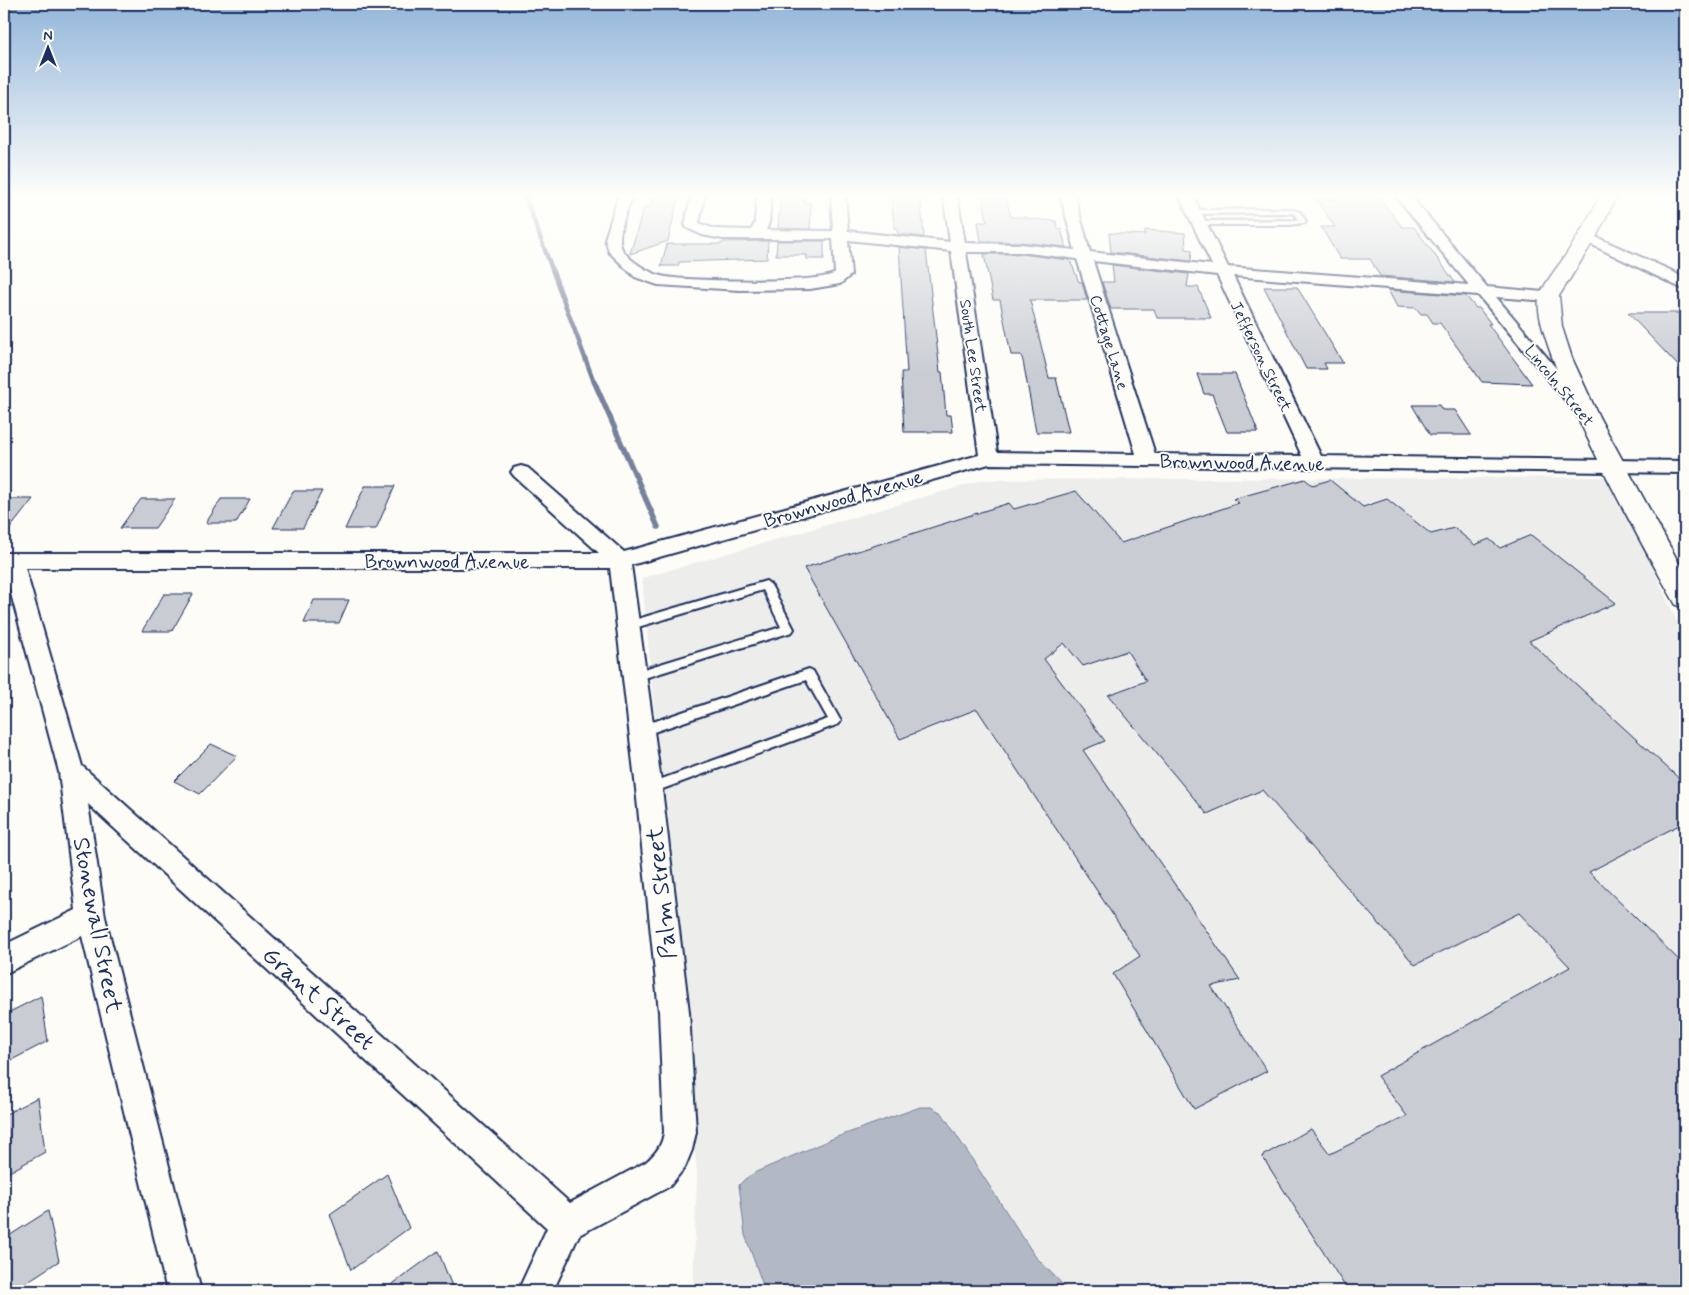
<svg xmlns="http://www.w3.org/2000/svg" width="1689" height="1295" font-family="Mynerve,sans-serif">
  <rect width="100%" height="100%" fill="#fdfcf7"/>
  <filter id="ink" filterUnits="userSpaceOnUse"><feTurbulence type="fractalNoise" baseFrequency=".02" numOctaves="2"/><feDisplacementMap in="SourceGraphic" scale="10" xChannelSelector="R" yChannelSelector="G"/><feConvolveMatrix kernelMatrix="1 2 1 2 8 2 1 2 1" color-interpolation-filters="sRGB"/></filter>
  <g filter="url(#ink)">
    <path fill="#edeeec" d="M1612 477 1685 639V1291H693L697 1175 642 578 983 480Z"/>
    <path fill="#b3b8c5" stroke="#76819c" d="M920 1107H931L942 1113 1035 1256 1069 1291H765L745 1235 739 1185 745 1179 756 1172 834 1138Z"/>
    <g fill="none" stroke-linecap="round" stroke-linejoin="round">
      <path stroke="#76819c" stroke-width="4.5" d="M524 194 594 382"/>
      <path stroke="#76819c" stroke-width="5.5" d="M594 381 658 527"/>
    </g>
    <path fill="#c9ccd3" stroke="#1b2f5e" d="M653 194H679L668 241 630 254 644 207H650Z
      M781 194H805L804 203H811L810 229 778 228Z
      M891 194H920L924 237 898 234 897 228H894Z
      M1335 195H1377L1402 227H1414L1455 282 1380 276 1370 259H1340L1321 227H1335L1316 199H1337Z
      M983 198H1006L1011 217H1028V219L1056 221 1058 229H1061L1066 247 1020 242 981 241 978 222H987Z
      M1145 230 1185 233 1186 249 1192 250 1191 261 1111 252 1109 233 1145 235Z
      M768 241 767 259 679 262 678 266H661L667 244H722L723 242Z
      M777 241H824V259H807V255H776Z
      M899 247 926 250 940 372H942L946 415H951L953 432H904L901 372H907Z
      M984 254H1020L1070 260 1079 282H1082L1087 300H1030L1049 378H1056L1069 432H1036L1023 361 1021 355H1011L1000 300H993Z
      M1112 265 1189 274 1187 287H1198L1211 318H1157L1154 309H1111L1102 282H1114Z
      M1264 287H1297L1343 363H1324L1327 369H1306Z
      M1388 290 1466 296 1476 308H1479L1491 324H1488L1532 384 1482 382 1440 323H1433L1427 314H1421L1416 308 1397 307Z
      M1628 313H1678L1685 320V373Z
      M1197 374H1235L1258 432H1227L1212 394H1204Z
      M1412 405H1439L1442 410H1455L1471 435H1430Z
      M1305 479 1312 485 1330 480 1363 507 1387 499 1431 534 1454 528 1475 545 1489 539 1500 548 1531 535 1616 603 1529 641 1685 784V822L1589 872 1685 966V1291H1348L1262 1156 1311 1129 1330 1154 1407 1116 1377 1076 1570 967 1519 913 1415 965 1262 790 1207 814 1108 695 1146 681 1127 651 1083 666 1064 643 1044 659 1105 741 1083 750 1240 980 1211 986 1267 1071 1194 1109 1113 974 1140 956 977 709 900 739 804 568 1009 503 1014 509 1076 491 1121 543 1239 503 1233 499Z
      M365 486H395L376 529H345Z
      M293 491H322L303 528H273Z
      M4 499H33L4 536Z
      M141 499H175L155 528H120Z
      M221 499H250L236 523H206Z
      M164 594H193L172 631H142Z
      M314 600H349L339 623H304Z
      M211 744 237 756 200 794 174 781Z
      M41 996 48 1041 4 1064V1015Z
      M38 1097 45 1152 4 1175V1115Z
      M387 1174 409 1228 351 1270 330 1214Z
      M48 1211 59 1261 13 1291H4V1239Z
      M438 1251 454 1291H383Z"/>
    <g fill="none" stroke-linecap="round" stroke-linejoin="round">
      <g stroke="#1b2f5e" stroke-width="4">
        <path id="lane" d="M1289 209 1300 212 1306 221 1305 223 1289 225H1195V221L1298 220 1295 214 1289 213 1193 214 1189 212 1193 210Z
          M766 581 771 585 794 629 792 632 635 681 631 679 629 676 631 673 781 627 763 590 628 630 622 626 624 623Z
          M809 669 813 671 839 718 841 721 839 724 649 794 645 793 643 789 645 785 828 719 806 680 642 736 638 735 636 731 638 727Z"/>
      </g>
      <g stroke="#1b2f5e" stroke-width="4">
        <path id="street" d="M4 194H15L9 201 4 202Z
          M619 194H633C628 209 615 234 622 249 629 261 652 275 666 277 688 281 821 284 835 273L833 239H723L702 235 687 228 685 225 691 194H705L699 223 715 229 751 230 755 223 757 194H771L769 223 766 230 833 231 831 194H845L848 231 950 242 943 194H957L965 243 1020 244 1075 250 1060 194H1074L1090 252 1212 265 1178 194H1192L1228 267 1469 285 1394 194H1409L1487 287 1555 293 1557 296 1555 299 1549 301 1496 297 1595 414 1592 418 1586 420 1580 418 1478 295 1233 276 1321 456 1685 461V473L989 464 631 565 662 789 689 1012 696 1132 692 1150 685 1167 670 1186 579 1235 553 1291H518L547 1228 88 804 105 917 201 1291H167L82 936 4 974V945L76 910 59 772 4 568V553H599L514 476 511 472 514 468 521 466 528 468 624 552 979 455 951 251 848 240 851 275 840 284 810 289 739 290 658 285 635 277 609 252 605 239ZM966 252H1020L1077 259 1136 454 997 452ZM1093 261 1217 275 1302 456 1155 454ZM25 568H610L636 789 659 1012 664 1132C662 1146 656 1153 646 1162L570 1203 82 766Z
          M1587 233 1670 270 1685 279V290L1582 240 1580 237 1582 234Z"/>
      </g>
      <g stroke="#1b2f5e" stroke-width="3">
        <path id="secondary" d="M1601 194H1618L1596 237 1559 296 1562 327 1572 358 1599 417 1685 574V608L1676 605C1650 560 1524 334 1540 295 1546 280 1559 266 1567 253 1580 234 1591 214 1601 194Z"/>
      </g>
      <path stroke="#1b2f5e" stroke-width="2" stroke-dasharray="0.5 2.5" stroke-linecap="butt" d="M1679 194 1685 200"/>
      <use href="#lane" fill="#fdfcf7" fill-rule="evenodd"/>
      <use href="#street" fill="#fdfcf7" fill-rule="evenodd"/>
      <use href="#secondary" fill="#fdfcf7" fill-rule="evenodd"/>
    </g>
  </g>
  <linearGradient id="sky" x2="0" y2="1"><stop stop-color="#93b6da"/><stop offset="0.52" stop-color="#fefefb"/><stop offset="1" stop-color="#fefefb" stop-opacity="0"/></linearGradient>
  <rect width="1689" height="376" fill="url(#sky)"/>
  <g text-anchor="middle" stroke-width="4" stroke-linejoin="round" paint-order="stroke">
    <g font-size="16" fill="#1b2f5e" stroke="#fdfcf7">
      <text transform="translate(1110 342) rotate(73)" y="6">Cottage Lane</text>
      <text transform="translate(974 356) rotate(82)" y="6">South Lee Street</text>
      <text transform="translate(1262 356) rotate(64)" y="6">Jefferson Street</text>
      <text transform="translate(1560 385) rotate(51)" y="6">Lincoln Street</text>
    </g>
    <g font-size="20" fill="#1b2f5e" stroke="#fdfcf7">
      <text transform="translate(1242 462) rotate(1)" y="7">Brownwood Avenue</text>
      <text transform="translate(843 498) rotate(-16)" y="7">Brownwood Avenue</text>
      <text x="447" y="568">Brownwood Avenue</text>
    </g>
    <g font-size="24" fill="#1b2f5e" stroke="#fdfcf7">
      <text transform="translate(661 893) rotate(-96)" y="8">Palm Street</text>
      <text transform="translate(98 925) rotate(79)" y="8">Stonewall Street</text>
      <text transform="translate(319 998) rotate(42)" y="8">Grant Street</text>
    </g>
  </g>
  <rect width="1689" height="1295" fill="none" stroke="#fdfcf7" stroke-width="20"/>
  <rect x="10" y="10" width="1669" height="1275" fill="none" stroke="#1b2f5e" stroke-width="2" filter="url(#ink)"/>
  <g transform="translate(48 48)" stroke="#fdfcf7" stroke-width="4" paint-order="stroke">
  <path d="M0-4L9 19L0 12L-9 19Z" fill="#1b2f5e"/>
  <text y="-8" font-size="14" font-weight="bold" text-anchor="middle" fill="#1b2f5e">N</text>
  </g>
</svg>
